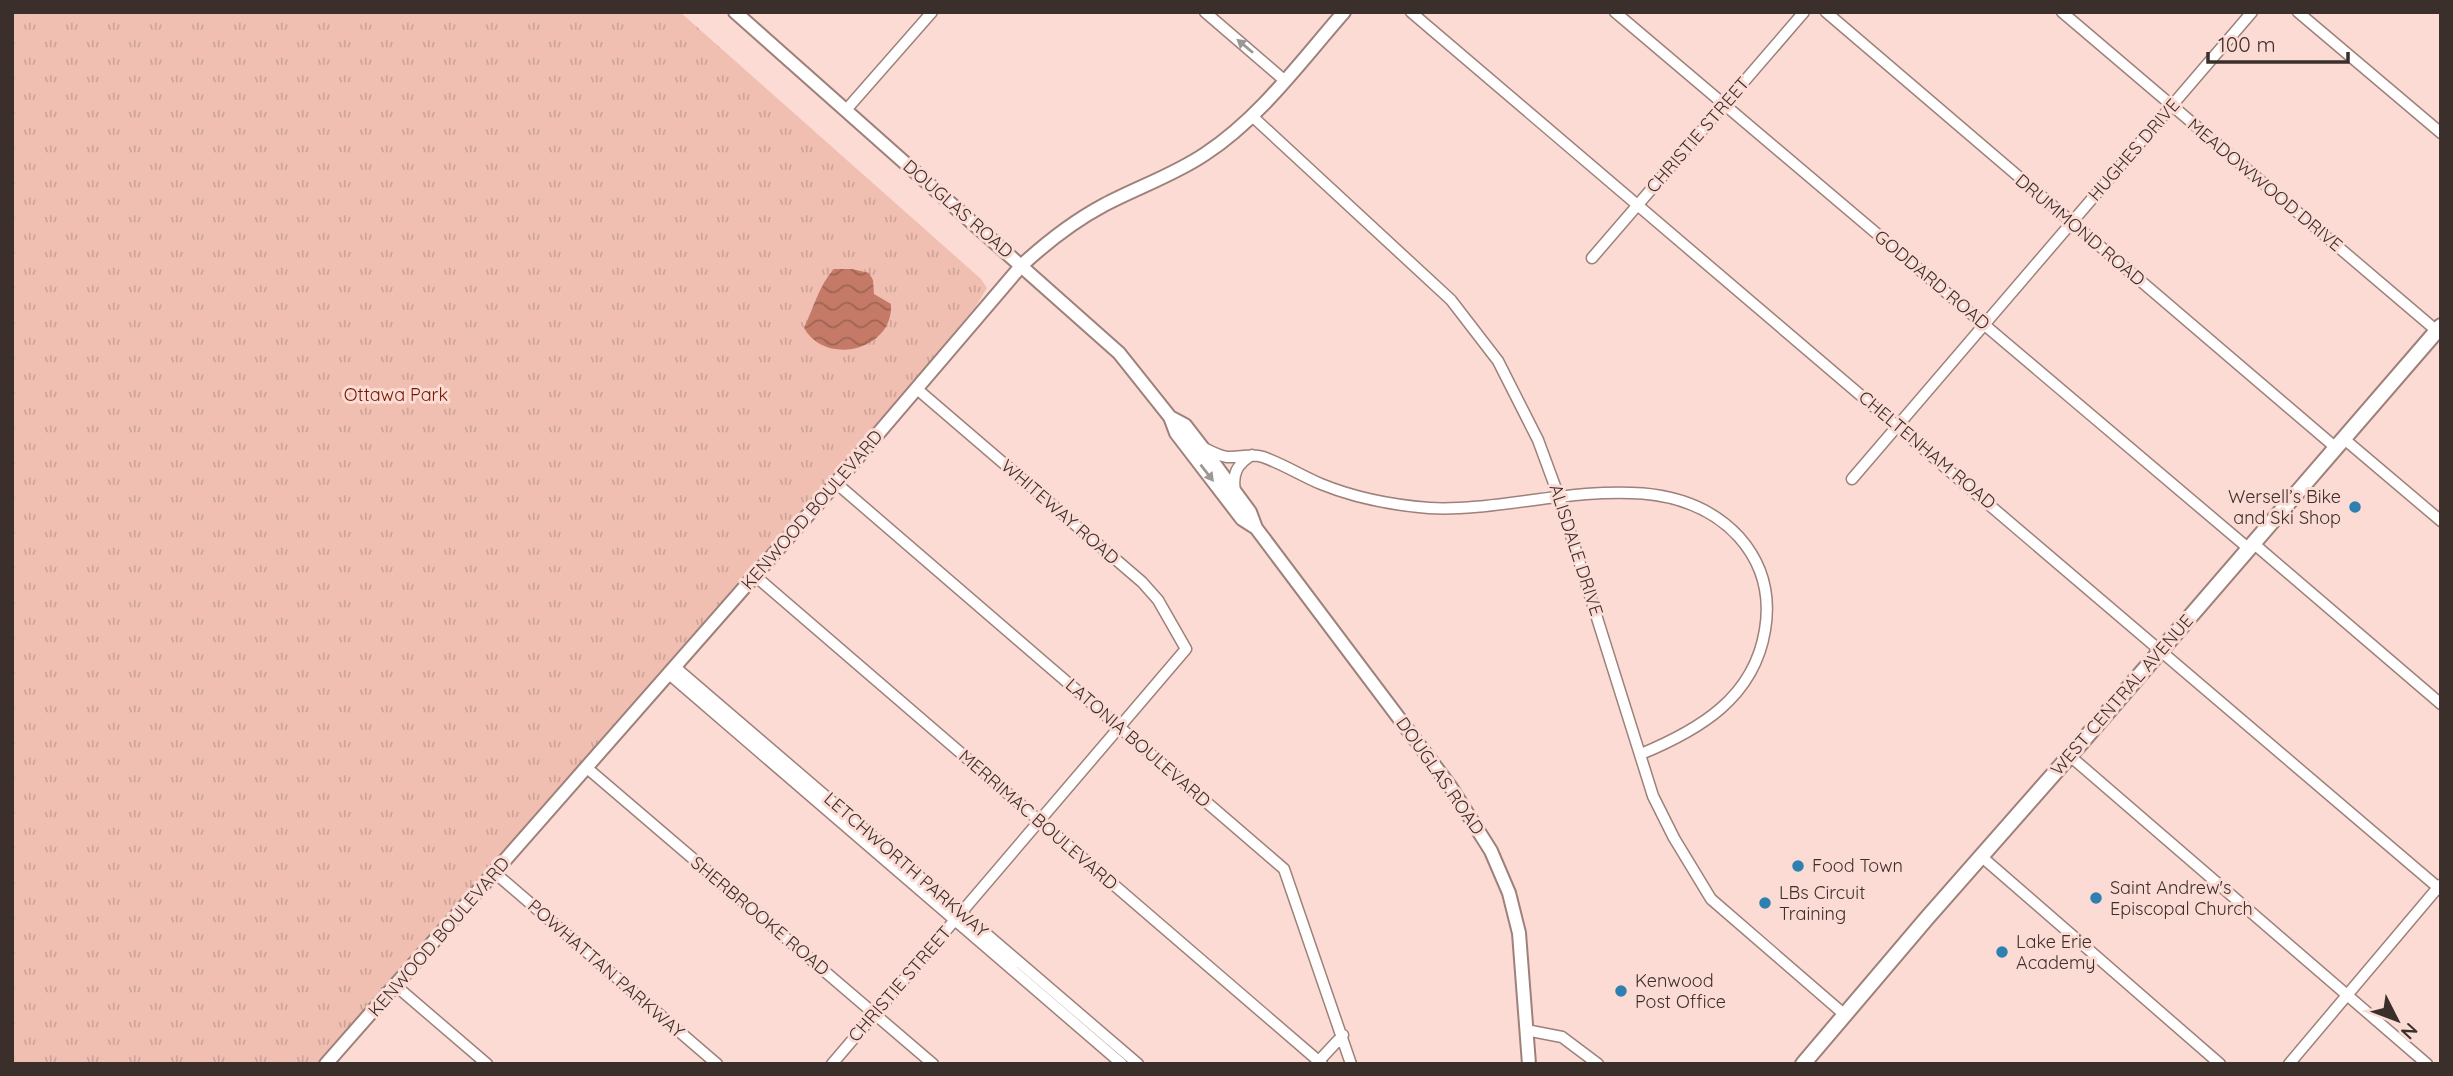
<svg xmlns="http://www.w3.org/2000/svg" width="2453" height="1076" font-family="Quicksand,sans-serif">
  <defs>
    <pattern id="park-tufts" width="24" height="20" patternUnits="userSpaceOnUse" patternTransform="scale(1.75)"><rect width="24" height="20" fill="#f0bfb1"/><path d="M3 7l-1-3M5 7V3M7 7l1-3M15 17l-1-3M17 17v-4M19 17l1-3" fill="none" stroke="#cfa498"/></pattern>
    <pattern id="water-waves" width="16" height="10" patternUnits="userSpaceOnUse" patternTransform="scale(1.75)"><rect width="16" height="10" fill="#c47a67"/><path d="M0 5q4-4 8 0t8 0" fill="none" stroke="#a06455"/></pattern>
  </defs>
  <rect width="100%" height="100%" fill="#fbdbd3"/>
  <path fill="url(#park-tufts)" d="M12 12H680L981 279 987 288 976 306C762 563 541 814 319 1064H12Z"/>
  <path fill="url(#water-waves)" d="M834 269H852L869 273 873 280 874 294 891 304C894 350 826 367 804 328 814 307 819 285 834 269Z"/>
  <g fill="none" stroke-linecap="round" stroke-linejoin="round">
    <g stroke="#9e817a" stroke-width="13">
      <path id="minor" d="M1205 12 1284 80
        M1411 12 2441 890
        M1615 12 2248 548
        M1826 12 2335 447
        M2062 12 2437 331
        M2298 12 2441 133
        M846 110 932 12
        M1252 116 1451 300 1498 361 1538 440 1559 497 1653 796 1674 838 1711 899 1845 1015
        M1592 258 1804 12
        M2343 438 2441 521
        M1202 447C1210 451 1219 456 1227 457 1239 458 1251 453 1263 457 1283 464 1302 476 1321 484 1355 498 1392 505 1429 508 1526 514 1663 454 1739 537 1763 564 1771 594 1765 630 1754 698 1699 730 1641 754
        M1852 479 2252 12
        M836 483 1284 869 1351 1064
        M1235 491C1232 474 1237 464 1252 455
        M2253 543 2441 704
        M754 575 1322 1064
        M675 667 1138 1064
        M669 674 1122 1064
        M2070 756 2427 1064
        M587 768 933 1064
        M1982 857 2220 1064
        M495 873 717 1064
        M396 986 487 1064
        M1526 1030 1562 1037 1598 1064
        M832 1064 1186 649 1158 600 1142 582 917 389
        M1316 1064 1343 1035
        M2289 1064 2440 885"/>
    </g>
    <g stroke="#9e817a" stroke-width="16">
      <path id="tertiary" d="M735 12 1119 353 1170 417 1176 433 1242 519 1256 528
        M1170 417 1185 425 1202 447 1250 512 1256 528 1450 786 1491 851 1509 893 1519 933 1529 1064
        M326 1064 836 483 1022 265C1047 242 1074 221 1104 205 1138 187 1174 175 1205 154 1260 118 1301 61 1344 12"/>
    </g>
    <g stroke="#9e817a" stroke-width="18">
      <path id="secondary" d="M1803 1064 1927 918 2081 743 2441 326"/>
    </g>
    <use href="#minor" stroke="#fff" stroke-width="10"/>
    <use href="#tertiary" stroke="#fff" stroke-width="12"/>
    <use href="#secondary" stroke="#fff" stroke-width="14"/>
  </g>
  <defs><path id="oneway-solid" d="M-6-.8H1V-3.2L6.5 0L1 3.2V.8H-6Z" transform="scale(1.75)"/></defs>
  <g fill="#9d9796">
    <use href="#oneway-solid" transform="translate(1245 46) rotate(-140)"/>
    <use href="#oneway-solid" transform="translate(1207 473) rotate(52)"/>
  </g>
  <g fill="#2e80b0" stroke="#fbdbd3" stroke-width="2.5">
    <circle cx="2355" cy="507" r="7"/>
    <circle cx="1798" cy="866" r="7"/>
    <circle cx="2096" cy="898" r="7"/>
    <circle cx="1765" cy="903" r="7"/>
    <circle cx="2002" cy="952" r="7"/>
    <circle cx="1621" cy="991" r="7"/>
  </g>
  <g text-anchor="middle" stroke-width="6" stroke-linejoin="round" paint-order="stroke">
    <g font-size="18" fill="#3b2f2c" stroke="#fbdbd3">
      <text transform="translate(1698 135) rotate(-49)" y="6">CHRISTIE STREET</text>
      <text transform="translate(2134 150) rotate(-49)" y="6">HUGHES DRIVE</text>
      <text transform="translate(2265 185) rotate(40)" y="6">MEADOWWOOD DRIVE</text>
      <text transform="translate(958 209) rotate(41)" y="6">DOUGLAS ROAD</text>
      <text transform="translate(2080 230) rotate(40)" y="6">DRUMMOND ROAD</text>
      <text transform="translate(1932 280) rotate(40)" y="6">GODDARD ROAD</text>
      <text transform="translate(1927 450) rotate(40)" y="6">CHELTENHAM ROAD</text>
      <text transform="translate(812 510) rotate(-49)" y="6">KENWOOD BOULEVARD</text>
      <text transform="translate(1060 512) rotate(41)" y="6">WHITEWAY ROAD</text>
      <text transform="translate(1576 550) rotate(72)" y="6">ALISDALE DRIVE</text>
      <text transform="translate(2122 695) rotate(-49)" y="6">WEST CENTRAL AVENUE</text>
      <text transform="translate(1138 743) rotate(41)" y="6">LATONIA BOULEVARD</text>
      <text transform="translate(1440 776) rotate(55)" y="6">DOUGLAS ROAD</text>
      <text transform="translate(1038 820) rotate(41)" y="6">MERRIMAC BOULEVARD</text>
      <text transform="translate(906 865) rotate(41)" y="6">LETCHWORTH PARKWAY</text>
      <text transform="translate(760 916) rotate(40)" y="6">SHERBROOKE ROAD</text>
      <text transform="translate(439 937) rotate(-49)" y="6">KENWOOD BOULEVARD</text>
      <text transform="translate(606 969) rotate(41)" y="6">POWHATTAN PARKWAY</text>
      <text transform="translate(900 984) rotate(-49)" y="6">CHRISTIE STREET</text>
    </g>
    <g font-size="18" fill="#721800" stroke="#fbdbd3">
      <text x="396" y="401">Ottawa Park</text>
    </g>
    <g font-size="18" fill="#3b2f2c" stroke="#fbdbd3" text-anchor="start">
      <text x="2341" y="503" text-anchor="end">Wersell’s Bike<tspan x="2341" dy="21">and Ski Shop</tspan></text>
      <text x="1812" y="872">Food Town</text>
      <text x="2110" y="894">Saint Andrew's<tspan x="2110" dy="21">Episcopal Church</tspan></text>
      <text x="1779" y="899">LBs Circuit<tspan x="1779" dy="21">Training</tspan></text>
      <text x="2016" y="948">Lake Erie<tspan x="2016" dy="21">Academy</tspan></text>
      <text x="1635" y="987">Kenwood<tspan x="1635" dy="21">Post Office</tspan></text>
    </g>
  </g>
  <rect width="2453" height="1076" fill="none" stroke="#3b2f2c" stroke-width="28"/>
  <g transform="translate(2397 1020) rotate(132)" stroke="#fbdbd3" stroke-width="5" paint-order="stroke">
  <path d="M0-5L12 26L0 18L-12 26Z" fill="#3b2f2c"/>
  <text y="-10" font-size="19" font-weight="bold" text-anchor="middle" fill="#3b2f2c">N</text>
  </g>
  <path d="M2208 52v10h140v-10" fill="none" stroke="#3b2f2c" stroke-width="3.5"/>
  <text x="2218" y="52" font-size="21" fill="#3b2f2c" stroke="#fbdbd3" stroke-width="5" paint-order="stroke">100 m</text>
</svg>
